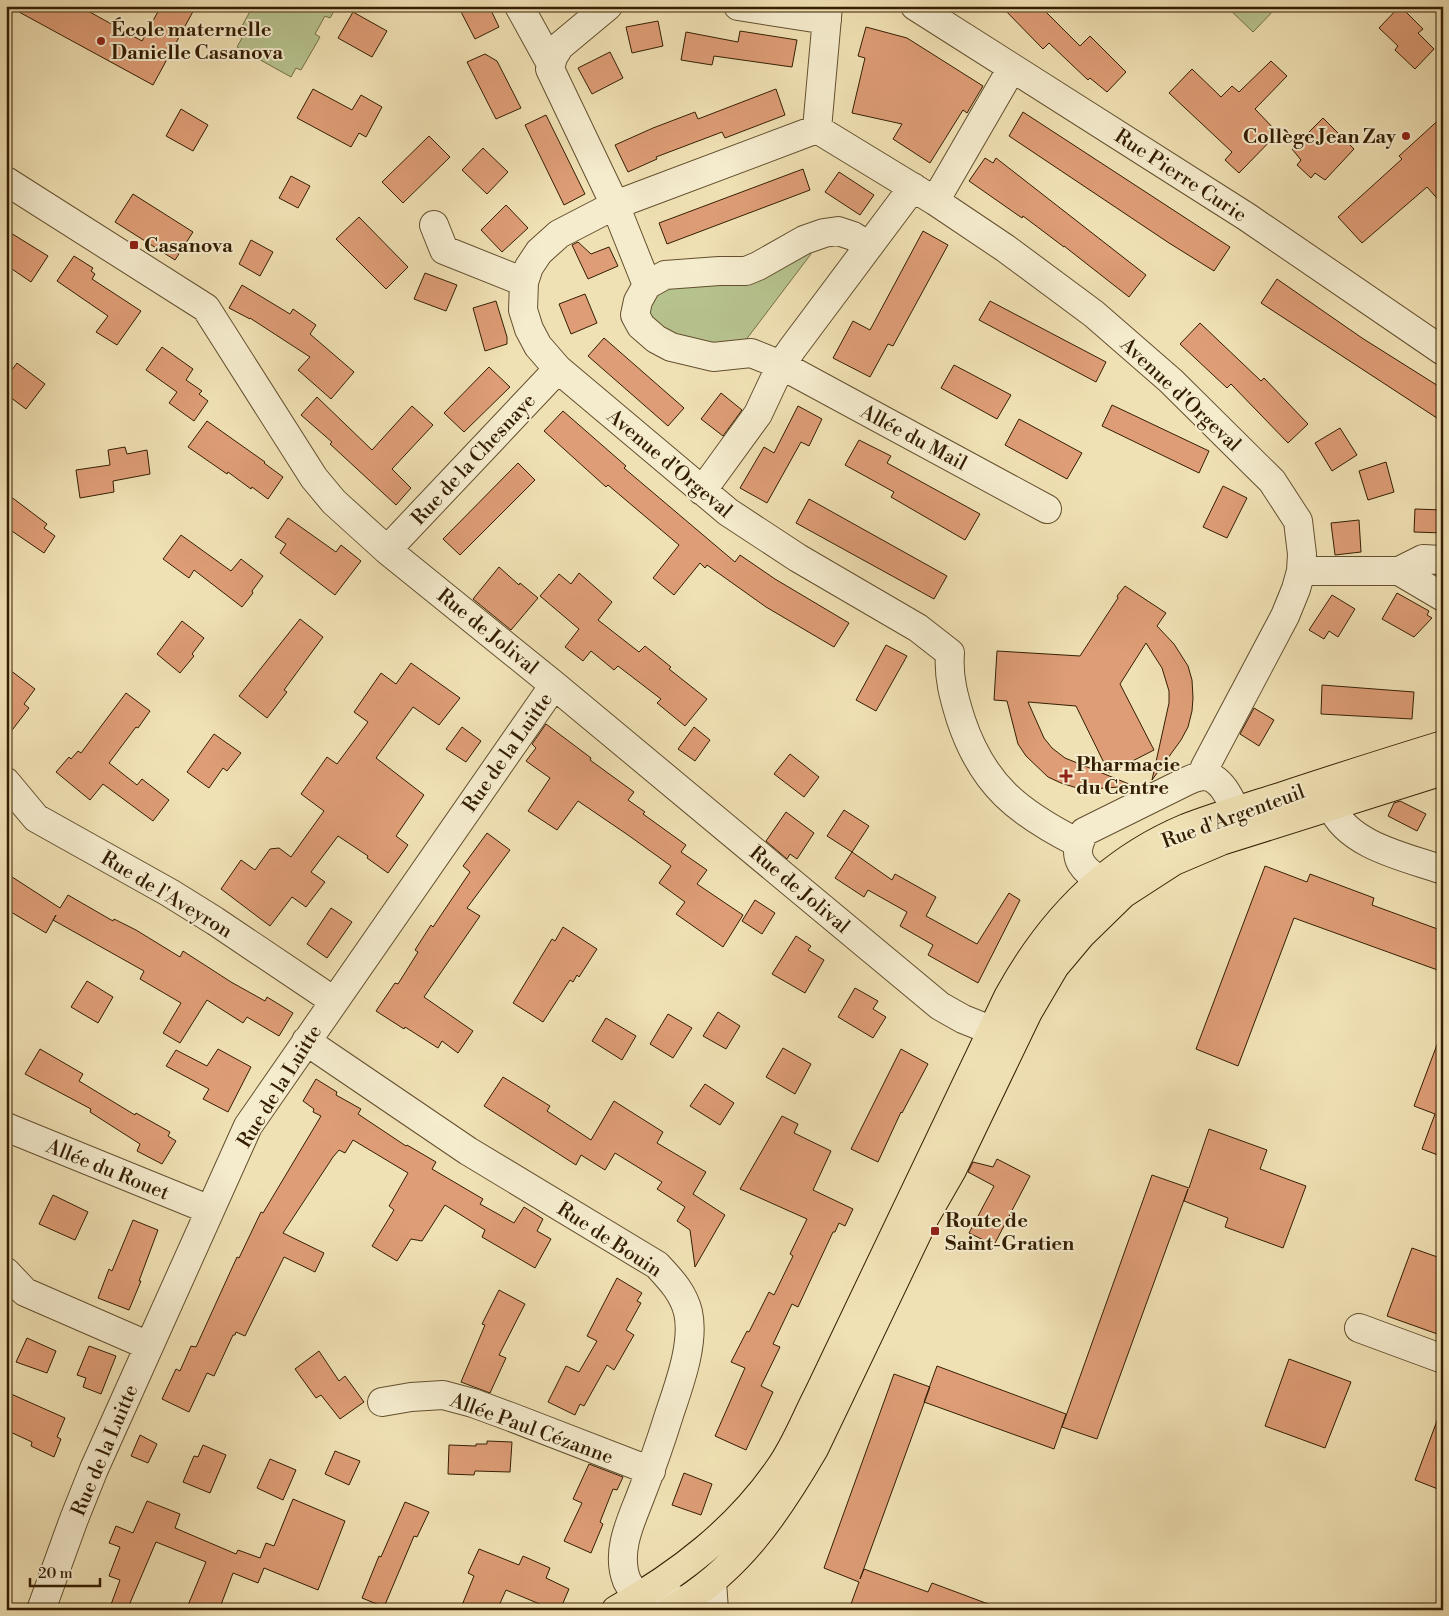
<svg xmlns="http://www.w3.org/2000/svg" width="1449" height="1616" font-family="'Libre Bodoni',serif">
  <rect width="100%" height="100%" fill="#f0e1b4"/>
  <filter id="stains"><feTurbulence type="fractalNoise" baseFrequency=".004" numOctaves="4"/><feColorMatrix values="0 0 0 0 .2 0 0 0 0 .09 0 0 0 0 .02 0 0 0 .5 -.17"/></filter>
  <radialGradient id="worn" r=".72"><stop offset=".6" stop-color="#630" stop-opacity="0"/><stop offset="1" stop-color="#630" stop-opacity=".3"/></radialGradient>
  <path fill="#b7c38f" stroke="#767048" d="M253 6H337L330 18 325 16 315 34 320 37 301 70 296 68 291 77 237 47 242 38 237 35Z
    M1226 6H1278L1253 32Z
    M809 251 811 254 739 349 670 341 643 307 663 284Z"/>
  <path fill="#de9d76" stroke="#341e02" d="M8 6H79L142 41 161 6H196L153 85Z
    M458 6H489L499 27 475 39Z
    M1001 6H1040L1080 46 1090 36 1126 72 1107 92 1090 78 1088 80 1049 43 1043 49Z
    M1400 6 1423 29 1418 33 1434 49 1415 69 1395 50 1398 46 1379 28Z
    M353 12 387 31 372 57 338 38Z
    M658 21 663 46 632 53 626 27Z
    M866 27 907 38 983 86 967 113 963 110 930 163 893 139 902 124 852 113 865 58 858 56Z
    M740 31 797 40 792 67 714 56 712 65 681 60 686 32 738 42Z
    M610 52 623 78 592 94 578 68Z
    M485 54 497 61 521 108 496 119 467 62Z
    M1271 61 1287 76 1255 109 1278 133 1239 173 1225 160 1232 152 1169 93 1192 69 1221 97 1232 86 1239 92Z
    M313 89 352 110 361 95 382 107 366 137 359 133 351 147 297 118Z
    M776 89 785 115 725 138 722 132 656 157 657 159 628 172 615 145 653 128 695 112 698 119Z
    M181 109 208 125 193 151 166 136Z
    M1023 112 1230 247 1214 271 1169 243 1009 136Z
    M546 115 585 194 564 205 525 125Z
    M1443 116V205L1427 187 1362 243 1338 217 1402 159 1399 156Z
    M1323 118 1354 149 1325 180 1315 173 1311 178 1297 165 1301 160 1292 149Z
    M429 136 450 157 403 203 382 182Z
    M483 148 508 172 487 194 462 170Z
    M985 158 993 163 996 158 1146 275 1129 297 1064 246V247L1023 216 1022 218 969 181Z
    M803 169 810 190 667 244 659 223Z
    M839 172 874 195 860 215 825 192Z
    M291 176 310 186 298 208 279 198Z
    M133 194 193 232 175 260 115 222Z
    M506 205 528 228 502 252 481 230Z
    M359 217 408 267 386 289 336 239Z
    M6 230 48 256 31 282 6 265Z
    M923 231 948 245 893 346 888 344 870 377 833 358 853 321 870 330Z
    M251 240 273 252 260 276 239 264Z
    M578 242 591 254 609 247 618 266 588 279 572 245Z
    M74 256 93 268 91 271 95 274 92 279 141 311 117 345 96 332 108 316 57 281Z
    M425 273 457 285 446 311 414 299Z
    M1277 279 1362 338 1443 389V422L1261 303Z
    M242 285 290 314 293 309 316 325 310 334 354 372 331 399 298 370 310 357 250 318V319L229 308Z
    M585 294 597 323 571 334 559 304Z
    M496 301 507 337V344L485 351 473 308Z
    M990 301 1106 362 1096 382 979 320Z
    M1200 323 1261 381 1264 378 1308 424 1288 443 1231 384 1227 388 1180 344Z
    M604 338 684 408 668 426 588 356Z
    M162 347 193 369 186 380 202 391 199 394 208 401 194 421 169 403 177 392 146 370Z
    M17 363 45 384 26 409 6 394V378Z
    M954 365 1011 395 997 419 941 388Z
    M489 367 510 387 464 432 444 413Z
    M721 393 742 410 723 436 701 419Z
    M317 397 372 450 412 406 433 425 392 469 411 488 396 505 330 444 332 442 301 415Z
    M1112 405 1209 451 1199 473 1102 426Z
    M798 406 822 419 809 446 801 442 767 503 740 488 764 447 774 453Z
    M563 411 626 466 624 468 735 562 740 555 775 579 849 623 834 647 766 607 707 565 705 568 700 563 674 595 653 578 679 545 608 485 606 487 544 431Z
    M1019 419 1082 453 1067 479 1005 445Z
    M207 421 265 462 264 463 283 477 268 499 252 487 251 489 228 472 227 474 188 447Z
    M1340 428 1357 455 1332 471 1315 443Z
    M859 440 891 456 887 463 980 514 965 540 891 497 894 492 845 465Z
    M125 447 127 454 147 450 150 474 113 481 114 492 80 498 76 470 110 465 108 450Z
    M1386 462 1394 492 1368 500 1359 471Z
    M518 463 535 480 460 555 443 539Z
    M1223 486 1247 498 1227 538 1203 527Z
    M6 493 47 524 44 528 55 536 44 553 6 527Z
    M809 499 947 576 934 599 796 523Z
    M1415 509 1443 510V533L1414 532Z
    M288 518 336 552 341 545 361 561 335 595 280 553 286 544 275 537Z
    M1359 520 1361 552 1335 555 1331 523Z
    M181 535 231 571 241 559 263 576 252 591 253 593 242 607 194 570 189 578 163 559Z
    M499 567 519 585 520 583 538 598 511 630 473 599Z
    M579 573 612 602 598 620 639 652 645 646 671 667 669 669 707 699 685 726 657 703 661 699 618 666 614 670 591 651 583 661 565 647 579 629 540 596 559 574 571 584Z
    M1125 586 1166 613 1157 626 1174 644 1188 666 1192 680 1193 698 1192 711 1188 727 1181 740 1152 780 1169 703V691L1162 668 1146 643 1120 684 1154 750 1109 773 1076 706 1028 702 1044 738 1052 748 1065 758 1134 786 1092 789 1077 788 1061 783 1048 777 1026 756 1018 744 1007 701 994 700 997 651 1080 656 1118 598 1117 596Z
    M1397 593 1429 611 1427 615 1432 618 1414 637 1382 619Z
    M1332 595 1355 609 1338 637 1329 631 1324 639 1309 630Z
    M300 619 323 637 284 690 287 692 267 718 239 696Z
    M182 621 204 638 192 654 194 656 180 673 157 654Z
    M886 645 907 656 876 711 856 700Z
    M411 663 460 698 439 725 413 707 376 758 424 795 396 836 408 845 388 873 367 858 368 856 338 836 311 872 325 882 306 907 292 897 270 926 221 889 241 860 255 870 270 849 279 848 291 857 324 811 301 794 327 757 337 764 368 722 354 712 381 673 396 684Z
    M6 667 35 689 24 704 29 708 6 738Z
    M1322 685 1414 692 1412 719 1321 714Z
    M126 693 150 711 138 728 136 727 109 763 137 785 142 779 169 800 153 821 103 784 90 800 56 772 69 757 71 759 78 751 81 753Z
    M1254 708 1274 720 1259 746 1240 734Z
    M546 724 591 758 590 760 634 792 628 800 645 812 643 814 686 845 681 852 707 870 697 884 743 915 723 947 676 914 685 902 659 883 671 866 628 835 578 801 557 830 528 811 550 778 526 761 536 748 532 744Z
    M462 727 481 741 466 762 446 749Z
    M694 727 710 740 695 761 678 749Z
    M214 734 241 753 227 771 223 768 209 788 187 772Z
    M790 754 819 777 804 797 774 774Z
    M1400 801 1426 814 1417 831 1388 816 1394 803Z
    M844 810 869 826 852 852 827 836Z
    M786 812 814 833 797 859 790 854 787 859 766 841Z
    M487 833 510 850 467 908 480 916 424 997 473 1031 458 1053 442 1041 438 1048 405 1027 404 1029 376 1011 395 983 398 984 418 952 415 950 431 925 433 927 470 872 463 866Z
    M852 852 892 880 895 874 936 897 926 916 977 944 1009 893 1020 900 978 983 928 955 933 945 900 926 907 912 868 890 864 897 835 878Z
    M1265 866 1307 882 1310 874 1374 898 1372 905 1443 931V972L1294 918 1238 1066 1196 1049Z
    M6 873 60 908 68 895 113 921 114 919 136 930 180 957 183 951 231 982 265 1001 267 997 293 1013 279 1036 247 1017 243 1023 207 1000 180 1043 163 1033 181 1003 140 979 144 971 53 920 56 915 46 933 6 909Z
    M755 900 775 913 762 934 742 921Z
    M331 908 352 922 327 958 307 944Z
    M563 927 597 949 579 977 577 975 573 982 570 980 543 1022 513 1003 552 939 555 941Z
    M796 936 811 946 808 950 824 960 805 993 772 974Z
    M87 981 113 997 98 1023 71 1007Z
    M855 988 878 1001 873 1009 886 1017 873 1038 838 1017Z
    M718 1012 740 1026 726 1049 703 1036Z
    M668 1014 692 1028 673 1058 650 1044Z
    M606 1018 636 1036 622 1060 592 1041Z
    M1441 1034 1443 1035V1157L1422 1149 1435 1114 1414 1106Z
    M783 1048 811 1064 795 1094 766 1077Z
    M40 1049 83 1074 79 1081 135 1115 136 1113 170 1132 168 1136 176 1141 162 1164 137 1151 140 1144 90 1112 91 1109 25 1074Z
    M218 1049 251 1067 228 1112 203 1099 209 1089 166 1066 176 1050 207 1066Z
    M901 1049 928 1064 902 1113 901 1112 878 1162 851 1149Z
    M503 1077 550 1106 547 1111 591 1140 614 1101 663 1132 657 1143 706 1172 693 1194 725 1215 695 1267 690 1230 677 1221 685 1207 657 1189 662 1182 615 1153 605 1170 581 1155 576 1165 484 1106Z
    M316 1079 337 1092 336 1095 361 1109 358 1114 406 1146 407 1145 436 1162 432 1169 483 1199 480 1204 514 1223 524 1207 543 1219 537 1231 551 1239 535 1268 482 1237 485 1230 445 1205 422 1241 411 1239 397 1261 372 1246 394 1210 389 1206 408 1173 353 1140 345 1153 339 1150 333 1157 283 1233 324 1253 315 1272 284 1257 245 1336 236 1332 235 1335H233L214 1376 207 1373 189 1412 162 1399 176 1369 180 1371 191 1346 196 1347 237 1257 239 1258 261 1212 263 1213 321 1116 313 1112 314 1109 303 1101Z
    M705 1084 734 1103 720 1125 690 1106Z
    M782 1116 798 1124 794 1133 831 1151 813 1190 853 1209 845 1226 839 1223 835 1232H833L798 1307 792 1304 773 1344 780 1347 761 1386 773 1392 746 1450 715 1436 745 1368 731 1362 747 1331 749 1332 769 1292 774 1295 793 1256 790 1254 807 1219 740 1189Z
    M1209 1129 1267 1150 1260 1169 1306 1186 1283 1248 1225 1227 1228 1218 1184 1201 1188 1189 1097 1439 1062 1427 1152 1175 1189 1188Z
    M997 1159 1030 1176 994 1245 969 1233 994 1186 968 1172 973 1162 993 1167Z
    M53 1195 88 1212 75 1240 39 1224Z
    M133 1220 158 1230 139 1281H141L129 1310 98 1298 109 1269 112 1271Z
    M1412 1248 1443 1259V1336L1387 1316Z
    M617 1278 642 1293 637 1301 641 1303 626 1330 634 1335 614 1370 607 1365 584 1406 580 1404 575 1415 548 1402 566 1366 579 1372 597 1341 587 1336Z
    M499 1290 525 1304 499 1355 506 1358 490 1393 461 1382 485 1325 482 1324Z
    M27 1338 56 1351 47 1373 16 1362Z
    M89 1346 116 1356 101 1394 83 1387 86 1378 77 1375Z
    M319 1351 339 1381 345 1376 364 1402 340 1419 321 1395 316 1398 295 1369Z
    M1289 1359 1351 1382 1325 1448 1265 1426Z
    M937 1366 1066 1414 1054 1449 924 1402Z
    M894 1374 930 1387 860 1579 864 1569 928 1592 932 1583 999 1608 998 1610H869L851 1604 859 1582 824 1568Z
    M11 1394 65 1418 57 1437 61 1439 54 1457 31 1446 32 1442 6 1430V1406Z
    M1441 1410H1443V1491L1415 1480Z
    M140 1435 157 1444 148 1463 131 1456Z
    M487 1441 512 1442 510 1472 475 1471 474 1475 448 1474 449 1445 476 1446V1444H487Z
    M203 1445 226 1455 210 1493 183 1482 194 1456 198 1457Z
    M335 1451 360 1461 349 1485 325 1474Z
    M270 1459 296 1470 283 1500 257 1488Z
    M589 1464 623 1477 617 1490 613 1489 600 1522 603 1524 591 1553 564 1541 582 1503 573 1499Z
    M684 1473 712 1484 701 1515 672 1505Z
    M293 1499 345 1521 318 1590 264 1568 258 1583 233 1573 219 1610H186L206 1562 156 1542 127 1610H109L120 1580 109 1576 120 1547 109 1543 116 1526 133 1533 147 1501 180 1514 175 1528 236 1554 238 1550 260 1558 266 1543 274 1546Z
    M405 1502 429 1512 417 1537 414 1536 384 1607 362 1598 379 1556 381 1557Z
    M479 1549 519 1565 523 1556 550 1568 546 1578 569 1589 560 1610H554L506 1590 497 1610H460L474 1576 468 1573Z"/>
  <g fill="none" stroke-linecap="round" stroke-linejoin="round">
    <g stroke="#634f2e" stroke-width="30">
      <path id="minor" d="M519 6 551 64
        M608 6 560 46 553 57 550 69 615 205 647 285
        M738 6 827 20
        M915 6 1247 217 1443 351
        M817 129 828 6
        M6 181 206 308 314 478 334 502 387 550 554 685 940 1006 963 1019 1013 1039
        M935 201 1012 68
        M434 225 444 250 524 282
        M869 246 853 236 838 231 824 233 804 240 758 266 746 271H719L665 275 647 285 638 301 635 315 641 326 656 339 671 347 713 357 751 353 781 365 1047 509
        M702 491 758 414 781 365 792 349 913 187
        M387 550 558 369
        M1301 571H1399L1423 559 1443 560
        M1399 571 1443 597
        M6 782 36 818 170 893 215 921 334 1001
        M1324 784C1326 791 1328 799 1331 806 1348 846 1406 857 1443 870
        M1078 843C1019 813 983 786 961 720 954 698 948 677 950 653L918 628 798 558 728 512 558 369 538 346 529 329 523 310 524 282 529 267 539 252 559 234 615 205 817 129 935 201 1005 248 1094 314 1171 381 1272 481 1298 521 1302 554 1301 571 1296 589 1285 616 1205 767 1203 776
        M1123 884C1105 881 1091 879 1081 863 1075 852 1079 843 1084 832L1187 781C1191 779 1197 777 1202 776 1225 774 1238 816 1243 833
        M306 1041 468 1151 657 1265C670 1279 683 1292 688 1312 695 1343 679 1385 669 1415 660 1444 650 1472 639 1500 629 1525 616 1554 627 1581 636 1601 658 1590 674 1599 678 1602 681 1606 684 1610
        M6 1127 210 1210
        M6 1272 25 1292 149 1346
        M1359 1328 1443 1359
        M382 1402 411 1397 443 1395 473 1403 511 1417 651 1471
        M712 1582 714 1610
        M41 1610 74 1519 94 1469 248 1126 554 685"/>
    </g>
    <g stroke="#341e02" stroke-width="30">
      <path id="major" d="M616 1610C679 1574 737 1530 779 1469 795 1447 805 1420 818 1395L1008 997C1049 922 1105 862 1186 828 1217 816 1249 807 1280 797 1334 779 1388 762 1443 745
        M670 1610C738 1571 776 1514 814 1449L925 1217 952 1170 1028 1012 1055 966 1081 935 1123 894 1174 861 1221 841 1443 771"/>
    </g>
    <use href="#minor" stroke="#f5ecce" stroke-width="28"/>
    <use href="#major" stroke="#f0e1b4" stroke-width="28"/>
  </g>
  <g fill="#8f2418" stroke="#f5ecce" stroke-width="2">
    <circle cx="101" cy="41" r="5"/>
    <circle cx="1406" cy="136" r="5"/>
    <rect x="129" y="240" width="10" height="10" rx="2.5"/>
    <path d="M1063.5 768.5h5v5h5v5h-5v5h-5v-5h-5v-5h5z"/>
    <rect x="930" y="1226" width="10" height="10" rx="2.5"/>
  </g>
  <g text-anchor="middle" stroke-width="4" stroke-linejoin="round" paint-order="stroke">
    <g font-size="20" font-weight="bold" fill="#341e02" stroke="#f5ecce" text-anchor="start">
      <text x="111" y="36">École maternelle<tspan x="111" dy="23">Danielle Casanova</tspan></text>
      <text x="1396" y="143" text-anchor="end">Collège Jean Zay</text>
      <text x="144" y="252">Casanova</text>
      <text x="1076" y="771">Pharmacie<tspan x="1076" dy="23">du Centre</tspan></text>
      <text x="945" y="1227">Route de<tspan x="945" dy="23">Saint-Gratien</tspan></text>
    </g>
    <g font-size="20" fill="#341e02" stroke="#f5ecce">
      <text transform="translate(1181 175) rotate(33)" y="7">Rue Pierre Curie</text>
      <text transform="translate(1181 394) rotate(43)" y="7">Avenue d'Orgeval</text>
      <text transform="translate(914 437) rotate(28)" y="7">Allée du Mail</text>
      <text transform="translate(473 459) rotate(-47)" y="7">Rue de la Chesnaye</text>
      <text transform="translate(670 463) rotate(40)" y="7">Avenue d'Orgeval</text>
      <text transform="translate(488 631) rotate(39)" y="7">Rue de Jolival</text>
      <text transform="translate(507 752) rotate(-55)" y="7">Rue de la Luitte</text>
      <text transform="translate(1233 816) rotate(-20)" y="7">Rue d'Argenteuil</text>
      <text transform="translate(800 889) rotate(40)" y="7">Rue de Jolival</text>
      <text transform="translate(167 894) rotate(31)" y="7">Rue de l'Aveyron</text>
      <text transform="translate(279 1086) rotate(-58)" y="7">Rue de la Luitte</text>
      <text transform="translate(108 1169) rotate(22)" y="7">Allée du Rouet</text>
      <text transform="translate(610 1239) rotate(33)" y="7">Rue de Bouin</text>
      <text transform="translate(532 1428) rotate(20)" y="7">Allée Paul Cézanne</text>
      <text transform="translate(104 1450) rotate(-67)" y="7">Rue de la Luitte</text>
    </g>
  </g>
  <rect width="1449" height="1616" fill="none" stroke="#f0e1b4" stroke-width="25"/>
  <rect x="8" y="8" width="1434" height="1601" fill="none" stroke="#341e02" stroke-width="2.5"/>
  <rect x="12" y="12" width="1424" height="1591" fill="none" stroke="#341e02"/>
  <path d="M30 1578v8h70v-8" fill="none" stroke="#341e02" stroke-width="2.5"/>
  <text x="38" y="1578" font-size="15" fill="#341e02" stroke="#f5ecce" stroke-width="4" paint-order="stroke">20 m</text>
  <rect width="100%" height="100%" filter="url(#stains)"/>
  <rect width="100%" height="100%" fill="url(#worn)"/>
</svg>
